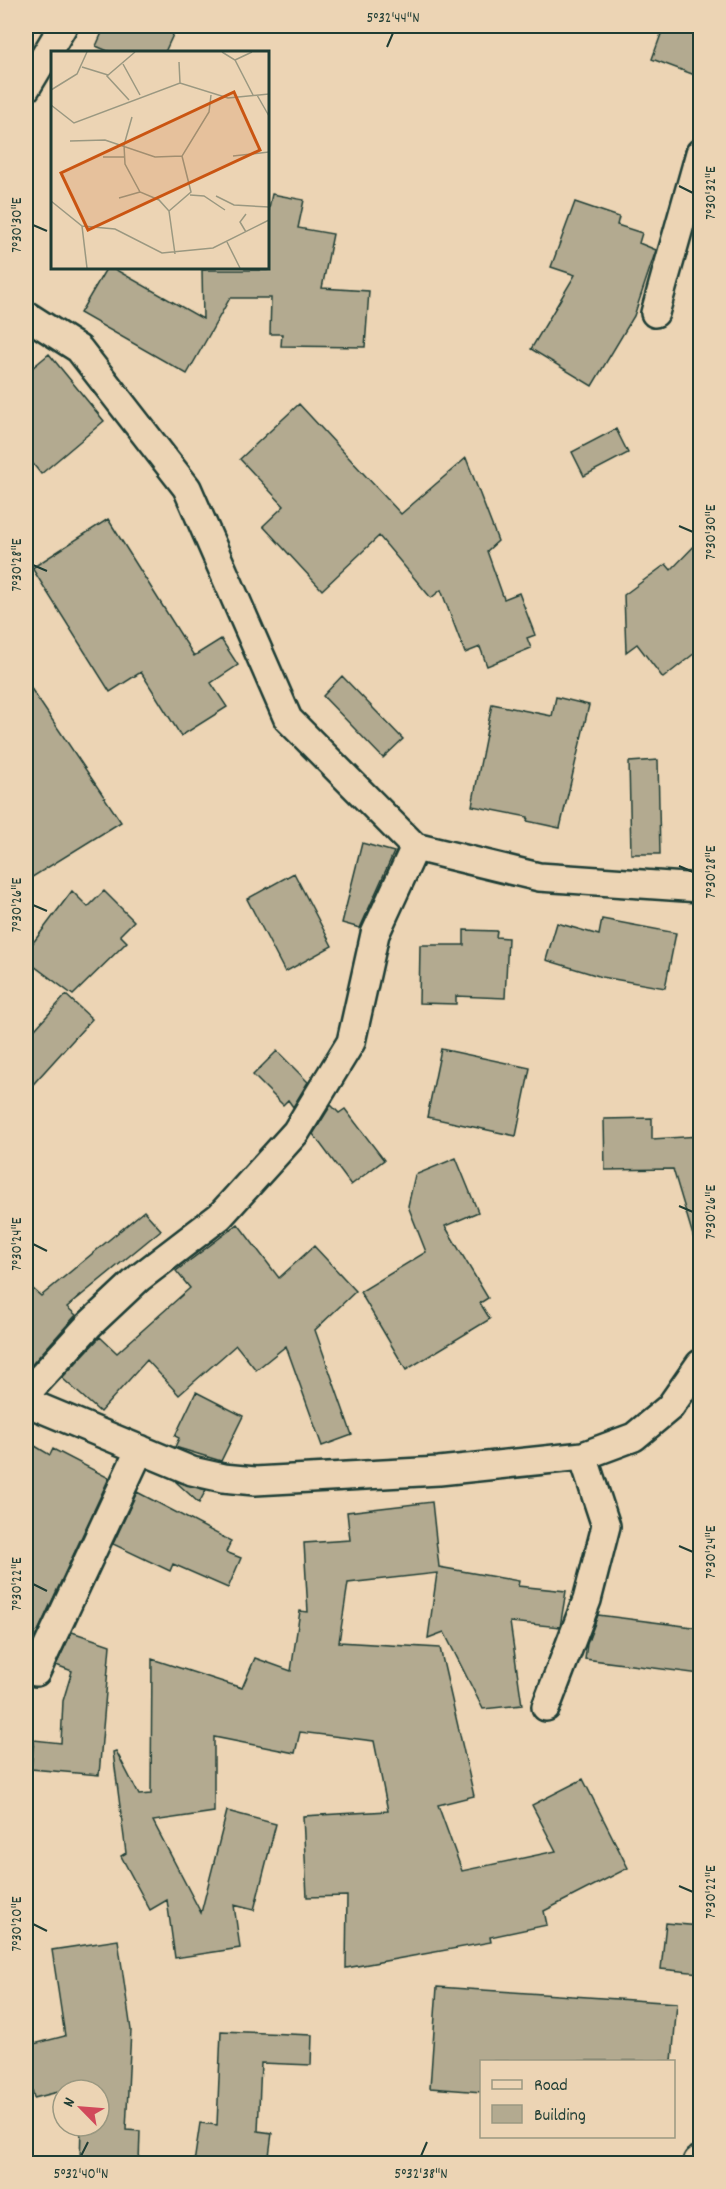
<svg xmlns="http://www.w3.org/2000/svg" width="726" height="2189" font-family="Dekko,sans-serif">
  <rect width="100%" height="100%" fill="#ecd4b4"/>
  <filter id="ink" filterUnits="userSpaceOnUse"><feTurbulence type="fractalNoise" baseFrequency=".0167" numOctaves="2"/><feDisplacementMap in="SourceGraphic" scale="12" xChannelSelector="R" yChannelSelector="G"/><feConvolveMatrix kernelMatrix="1 2 1 2 8 2 1 2 1" color-interpolation-filters="sRGB"/></filter>
  <g filter="url(#ink)">
    <path fill="#b3aa90" stroke="#1f3d34" stroke-width="1.5" d="M105 26H177L165 52H110L96 46Z
      M664 26H700V77L652 59Z
      M272 194 304 200 298 228 333 234 322 288 369 291 365 347 281 346 282 334H270L271 298H230L187 374 80 313 107 267H111L203 319 202 270H267V217Z
      M575 202 619 217 617 225 642 233 639 243 656 250 634 316 592 386 531 349 575 275 551 267Z
      M49 354 104 421 41 474 26 455V373Z
      M299 404 401 514 466 458 498 541 487 551 504 599 519 593 535 635 527 638 531 648 487 666 480 647 465 653 441 590 431 598 379 536 322 590 263 526 284 506 240 459Z
      M616 429 628 453 584 476 572 452Z
      M108 519 194 656 221 639 238 665 211 683 227 707 181 736 141 672 110 692 32 568Z
      M700 540V649L663 678 637 644 626 652 624 595 666 564 671 570Z
      M342 676 403 739 383 758 323 696Z
      M26 681 121 822 26 881Z
      M556 697 589 705 560 828 527 821 528 817 472 806 492 704 552 716Z
      M658 760 660 854H631L629 762Z
      M362 843 394 852 360 928 342 923Z
      M294 873 332 946 285 972 247 899Z
      M72 891 88 907 104 891 134 921 120 935 127 942 73 995 26 960V952Z
      M602 919 676 933 665 988 602 977 546 960 557 923 599 935Z
      M464 930 497 931 496 937 508 938 505 998 456 996V1004L419 1003 420 945H464Z
      M66 995 92 1019 26 1092V1039Z
      M441 1049 530 1068 516 1136 427 1117Z
      M277 1051 308 1082 293 1107 288 1100 283 1105 253 1075Z
      M331 1105 339 1113 345 1109 384 1160 351 1185 313 1134Z
      M652 1118V1139L700 1136V1238L694 1239 673 1169 605 1170 604 1119Z
      M456 1158 478 1212 445 1226 488 1298 480 1303 490 1319 406 1370 360 1292 426 1252 408 1206 415 1175Z
      M144 1211 161 1230 67 1307 76 1315 26 1371V1283L41 1296Z
      M238 1224 279 1278 314 1246 356 1291 315 1330 352 1435 322 1446 286 1346 256 1370 236 1345 179 1395 147 1360 100 1412 62 1378 100 1337 117 1353 190 1288 176 1271Z
      M196 1392 243 1416 221 1461 175 1447 179 1438 175 1436Z
      M35 1446 50 1455 53 1449 109 1478 26 1657V1464Z
      M175 1481 206 1490 199 1503Z
      M137 1492 231 1541 226 1552 241 1558 228 1588 173 1564 170 1571 113 1544Z
      M432 1502 439 1567 519 1581 518 1586 566 1591 560 1627 510 1622 522 1705 483 1709 444 1632 428 1638 437 1573 348 1583 339 1642 440 1648 474 1796 438 1805 462 1871 556 1851 532 1805 583 1779 628 1868 544 1911 547 1925 490 1937 491 1942 346 1968 347 1896 307 1897 303 1816 388 1811 374 1741 300 1732 295 1753 214 1737V1812L153 1821 201 1913 227 1811 276 1824 254 1910 234 1905 240 1948 175 1958 167 1900 150 1910 121 1856 126 1853 113 1752 116 1751 139 1795 151 1794 152 1659 242 1688 255 1658 291 1671 300 1611 308 1612 304 1543 350 1540 347 1512Z
      M598 1615 700 1628V1674L585 1659 587 1644Z
      M72 1632 110 1645 99 1775 31 1769 34 1740 61 1743 63 1701 72 1671 56 1665Z
      M666 1923 700 1926V1973L661 1969Z
      M118 1940 131 2030 126 2130 140 2131 139 2163H80L81 2126H99V2090H82V2086L34 2098 26 2063V2046L65 2036 52 1950Z
      M437 1987 677 2003 672 2061H482V2092L430 2088Z
      M221 2031 312 2035 311 2065 261 2063 258 2131 272 2133 268 2163H194L200 2123 217 2125Z"/>
    <g fill="none" stroke-linecap="round" stroke-linejoin="round">
      <g stroke="#1f3d34" stroke-width="32">
        <path id="minor" d="M26 88 63 26
          M655 313 700 153
          M26 315 79 349 187 488 288 719 415 847 539 877 700 888
          M26 1394 89 1325 139 1278 220 1216 296 1132 351 1042 375 934 415 847
          M26 1402 192 1471 223 1478 255 1481 439 1471 583 1456 634 1437 670 1407 700 1364
          M36 1672 140 1449
          M546 1707 587 1600 606 1526 583 1456"/>
      </g>
      <g stroke="#1f3d34" stroke-width="38">
        <path id="tertiary" d="M700 2164V2163"/>
      </g>
      <use href="#minor" stroke="#ecd4b4" stroke-width="27"/>
      <use href="#tertiary" stroke="#ecd4b4" stroke-width="33"/>
    </g>
  </g>
  <path fill="none" stroke="#1f3d34" stroke-width="2" d="M387 47 393 33M679 186 693 193M33 225 47 231M679 526 693 532M33 565 47 571M679 866 693 872M33 905 47 911M679 1206 693 1212M33 1244 47 1251M679 1546 693 1552M33 1584 47 1591M679 1886 693 1892M33 1924 47 1931M81 2156 88 2142M421 2156 427 2142"/>
  <g transform="translate(51 51)">
    <rect width="218" height="218" fill="#ecd4b4"/>
    <path fill="none" stroke="#9a9881" stroke-width="1.5" d="M171 1 184 9 202 44M184 9 201 1M128 11 129 32M72 13 89 44M31 16 57 24M0 39 26 23 36 1M206 44 218 65M78 49 56 25 84 1M0 54 23 72 129 32 177 47 218 43M81 66 73 94 74 113 89 141 108 149 118 160 124 203M19 90 54 89 104 106 131 105M182 105 218 101M52 106H74M139 144 153 145 174 159M165 145 183 154 218 156M68 147 89 141M0 150 31 175 64 178 111 202 162 197 218 169M118 160 140 141 131 105 158 61 160 44M195 163 189 171 195 181M31 175 36 217M176 191 189 217"/>
    <path fill="#ca5512" fill-opacity="0.15" stroke="#ca5512" stroke-width="3" d="M183 41 209 99 37 179 10 122Z"/>
    <rect width="218" height="218" fill="none" stroke="#1f3d34" stroke-width="3"/>
  </g>
  <rect width="726" height="2189" fill="none" stroke="#ecd4b4" stroke-width="66"/>
  <rect x="480" y="2060" width="195" height="78" fill="#ecd4b4" stroke="#9a9881" stroke-width="1.5"/>
  <rect x="492" y="2080" width="30" height="9" fill="#ecd4b4" stroke="#9a9881" stroke-width="1.5"/>
  <text x="534" y="2090" font-size="18" fill="#1f3d34">Road</text>
  <rect x="492" y="2105" width="30" height="18" fill="#b3aa90" stroke="#9a9881" stroke-width="1.5"/>
  <text x="534" y="2120" font-size="18" fill="#1f3d34">Building</text>
  <g transform="translate(81 2108) rotate(295)"><circle r="28" fill="#ecd4b4" stroke="#9a9881" stroke-width="1.5"/>
  <path d="M0-4.5L10 22L0 15L-10 22Z" fill="#d1495b"/>
  <text y="-9" font-size="16" font-weight="bold" text-anchor="middle" fill="#1f3d34">N</text>
  </g>
  <rect x="33" y="33" width="660" height="2123" fill="none" stroke="#1f3d34" stroke-width="2"/>
  <g font-size="15" text-anchor="middle" fill="#1f3d34">
    <text x="393" y="22">5°32'44"N</text>
    <text transform="translate(710 193) rotate(-90)" y="5">7°30'32"E</text>
    <text transform="translate(16 225) rotate(-90)" y="5">7°30'30"E</text>
    <text transform="translate(710 532) rotate(-90)" y="5">7°30'30"E</text>
    <text transform="translate(16 565) rotate(-90)" y="5">7°30'28"E</text>
    <text transform="translate(710 872) rotate(-90)" y="5">7°30'28"E</text>
    <text transform="translate(16 905) rotate(-90)" y="5">7°30'26"E</text>
    <text transform="translate(710 1212) rotate(-90)" y="5">7°30'26"E</text>
    <text transform="translate(16 1244) rotate(-90)" y="5">7°30'24"E</text>
    <text transform="translate(710 1552) rotate(-90)" y="5">7°30'24"E</text>
    <text transform="translate(16 1584) rotate(-90)" y="5">7°30'22"E</text>
    <text transform="translate(710 1892) rotate(-90)" y="5">7°30'22"E</text>
    <text transform="translate(16 1924) rotate(-90)" y="5">7°30'20"E</text>
    <text x="81" y="2178">5°32'40"N</text>
    <text x="421" y="2178">5°32'38"N</text>
  </g>
</svg>
